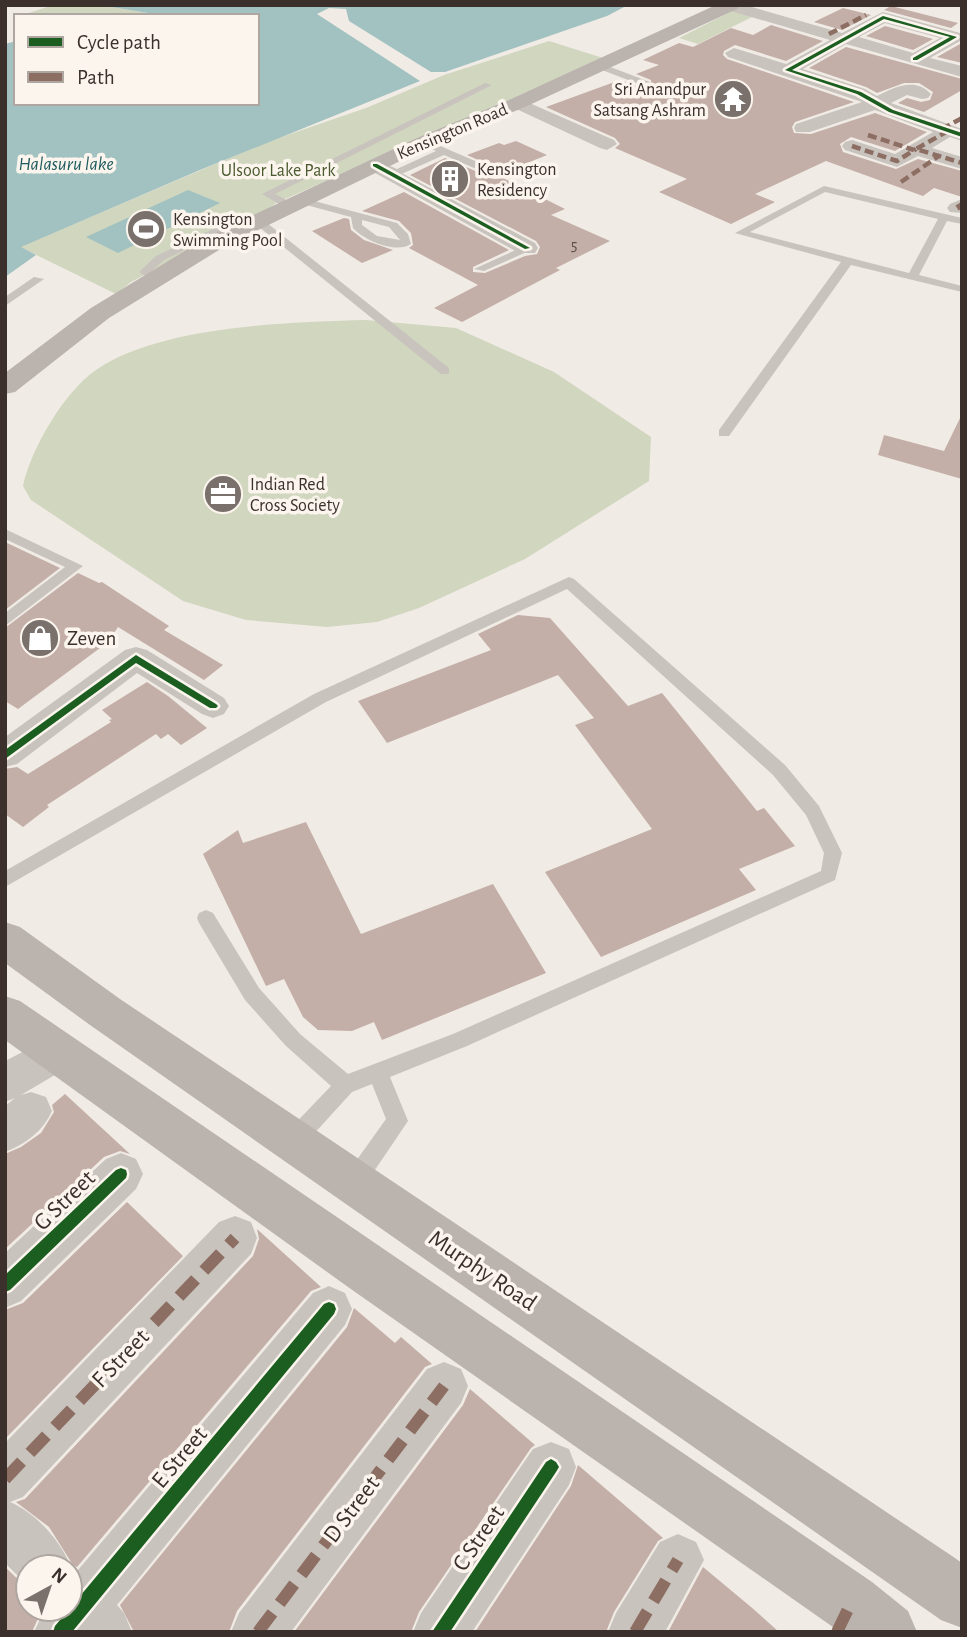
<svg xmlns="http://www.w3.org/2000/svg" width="967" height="1637" font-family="'Alegreya Sans',sans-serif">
  <rect width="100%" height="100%" fill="#f0ebe5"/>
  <path fill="#d1d6bf" d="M53 5H99L166 16H20Z
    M734 10 754 16 698 44 679 38Z
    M549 41 603 58 276 203 265 212 131 282 116 294 20 247 267 142 366 108 444 75Z
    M366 320 456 328 554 372 651 437 649 481 525 559 419 608 377 622 327 627 246 620 183 601 31 500 23 486C31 449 64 392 96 370 159 326 290 322 366 320Z"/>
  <path fill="#a1c2c1" d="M99 5H628L607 16 445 72H431L349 21 346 9 329 8 317 14 420 81 200 170 21 247 36 255 5 277V44L16 41V103H257V16H166Z
    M188 190 220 203 118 253 86 237Z"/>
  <path fill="#c3afa7" d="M891 6 958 23 951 28 884 10Z
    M843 8 871 15 842 30 814 22Z
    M771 25 823 41 786 61 735 45 724 51 723 55 727 59 854 102 795 122 792 127 794 133 811 134 875 113 927 132 895 151 851 137 840 144 843 152 896 169 918 159 962 171V197L934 188 923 196 826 161 755 194 775 202 731 224 659 192 687 179 615 148 620 144 615 138 546 107 620 80 643 88 652 87 651 80 636 74 659 65 643 60 679 43 693 47 731 28 753 35Z
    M885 26 933 39 913 50 866 36Z
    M960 44 962 45V63L937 57Z
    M846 47 962 79V90L924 112 898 103 907 98 921 102 930 100 933 92 919 83H904L877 93 866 87 809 68Z
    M516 141 547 155 505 172 467 155 499 143 504 145Z
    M445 158 494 179 503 178 565 209 551 215 610 241 556 268 560 270 462 322 434 308 478 285 409 248 413 245 411 233 399 221 362 211 404 192 509 250 473 267V272L485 273 525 256 537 254 540 247 536 241 410 175Z
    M344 218 349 219 351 230 364 240 393 250 362 263 312 231Z
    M962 414V479L878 455 884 435 944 451Z
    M5 542 60 568 5 610Z
    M78 573 99 583 102 582 169 626 164 630 223 665 204 680 118 627 108 642 18 709 5 701V628Z
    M518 615 550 618 628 706 662 693 757 811 764 808 795 846 739 869 756 890 601 957 545 872 652 829 575 725 594 718 558 675 387 743 358 701 491 650 478 634Z
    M147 682 168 696 207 728 181 745 168 734 161 739 156 734 47 805 49 807 23 827 5 814V769L17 767 28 774 111 722 109 720 112 719 102 710Z
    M306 822 361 934 493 884 546 973 382 1040 374 1022 352 1031 318 1030 303 1017 284 979 266 986 203 854 238 830 243 843Z
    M65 1094 130 1154 120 1151 104 1157 5 1249V1154L21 1147 41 1133 54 1112 52 1105Z
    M127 1202 183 1256 5 1439V1310L23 1303Z
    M257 1229 321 1287 311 1291 77 1567 73 1565 49 1527 16 1502 25 1499 253 1256 259 1239Z
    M354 1308 395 1343 401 1337 432 1364 425 1367 237 1611 229 1632H134L120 1605 347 1327Z
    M470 1389 535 1445 531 1448 419 1612 411 1632H294L463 1405Z
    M578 1465 663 1538 658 1541 614 1612 606 1632H475L571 1486Z
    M5 1567 28 1589V1609H42L32 1632H5Z
    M703 1567 751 1607 779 1632H668Z"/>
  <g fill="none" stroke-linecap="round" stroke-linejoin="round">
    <path fill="#c9c3be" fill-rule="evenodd" d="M597 62 650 82 651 84 644 86 594 67 593 65Z
      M485 83 492 85 275 194 292 203V207H284L262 194Z
      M424 139 503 173 504 175 495 177 444 155 397 176 377 165 382 162 397 169 436 151 421 144V140Z
      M824 186 962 218V224L947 221 919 275 962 286V292L851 265 729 436H719V430L841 262 735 233ZM825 192 938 219 909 273 750 232Z
      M299 197 397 223 408 234 411 244C396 254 365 241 353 228L351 217 295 202 294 200ZM362 220 389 227 400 240 377 236 362 225Z
      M245 214 249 215V219L164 260 152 271 160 276V280H152L139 272 156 256Z
      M254 219H262L449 368V374H441L254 223Z
      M527 245 532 248 531 250 484 271 474 269Z
      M34 277 44 279 5 306V297Z
      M5 529 83 566 5 626V613L65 567 5 539Z
      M569 577 574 579 785 765 819 806 842 853 835 880 467 1046 390 1077 408 1121 362 1189 354 1192 346 1189 343 1182 346 1175 386 1119 372 1084 352 1092 301 1148 293 1151 285 1148 282 1141 285 1134 331 1086 286 1046 245 1000 199 923 197 918 199 913 206 910 213 913 259 988 300 1034 348 1074 453 1034 821 871 824 853 806 815 773 775 567 589 326 702 5 887V871L314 694Z"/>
    <path fill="#c9c3be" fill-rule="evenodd" d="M722 5H745L842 33 883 12 960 33V41L930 58 962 66V77L846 44 803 69 865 89 877 96C895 87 915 77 931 94L928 98 922 99 907 95 891 103 962 129V141L950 137 932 148 962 157V169L918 156 897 167 845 150 842 146 845 142 852 140 895 154 933 132 875 110 810 132H796L794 128 796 124 862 102 728 57 725 53 734 48 786 64 830 40 724 9ZM885 23 940 38 913 53 859 37Z
      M518 98 614 140 617 144 607 150 600 148 512 107 509 103Z
      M375 159 535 243 538 248 535 253H519L368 169 365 165 368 161Z
      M962 199V213L950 212 947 208 950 204Z
      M136 647 147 650 224 698 229 706 224 714 213 718 202 714 137 673 17 764 5 767V737L125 650Z
      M56 1035 70 1040 76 1053 70 1066 21 1095 31 1092 46 1097 52 1111C43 1131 26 1144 5 1152V1106L15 1098 5 1102V1061Z
      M121 1153 136 1159 143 1174 136 1189 21 1301 5 1308V1253L106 1159Z
      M235 1216 251 1222 257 1238 251 1254 23 1497 10 1502C36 1513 61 1541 71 1567L78 1570 313 1293 329 1286 345 1293 352 1309 345 1325 117 1605 124 1613 132 1632H34L45 1609H70V1567H28V1586L5 1563V1443L219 1222Z
      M444 1362 461 1369 468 1386 461 1403 291 1632H231L239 1613 427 1369Z
      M551 1442 569 1449 576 1467 569 1485 472 1632H413L421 1613 533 1449Z
      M678 1534 696 1542 704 1560 665 1632H608L616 1613 660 1542Z"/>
    <path fill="#bab3ae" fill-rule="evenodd" d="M716 5H740L737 9 525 107 431 146 227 245 109 318 15 392 5 394V373L91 308 211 235 417 138 511 99Z
      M5 922 20 927 120 999 949 1554 962 1563V1628L941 1620 90 1025 5 963Z
      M5 996 20 1001 872 1582 908 1611 917 1632H840L348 1287 5 1040Z"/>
    <path stroke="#8d6e63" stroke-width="4.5" stroke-dasharray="9 4.5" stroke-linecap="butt" d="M829 34 866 15
      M942 129 962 118
      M948 131 916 149 962 163
      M868 135 914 150
      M852 146 897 161 916 149
      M901 182 939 156"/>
    <path stroke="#8d6e63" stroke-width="6" stroke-dasharray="11 6" stroke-linecap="butt" d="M957 208 962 205"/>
    <path stroke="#8d6e63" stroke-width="12" stroke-dasharray="24 12" stroke-linecap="butt" d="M5 1479 235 1238
      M258 1632 444 1386
      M635 1632 678 1560
      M837 1632 851 1603"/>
    <g stroke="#fbf5ee" stroke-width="5">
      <path id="cycleway" d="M883 16 957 37 917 60H913V58L950 37 884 19 792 70 861 92 893 110 962 133V137L889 112 857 94 785 70Z
        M373 164H377L530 248 525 249 373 166Z
        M136 655 216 704 218 706 216 708H210L136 663 5 759V750Z
        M121 1168 126 1170 127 1174 126 1178 10 1290 5 1292V1275L116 1170Z
        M329 1302 334 1304 336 1309 334 1314 72 1632H53L55 1626 324 1304Z
        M551 1459 556 1462 559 1467 556 1472 450 1632H432L546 1462Z"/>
    </g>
    <use href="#cycleway" fill="#1b5e20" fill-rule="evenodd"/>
  </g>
  <defs>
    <g id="temple-disc" transform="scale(2.0125)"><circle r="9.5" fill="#7a716c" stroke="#fbf5ee"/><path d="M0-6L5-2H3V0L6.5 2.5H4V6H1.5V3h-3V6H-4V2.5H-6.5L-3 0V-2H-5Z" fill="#fff"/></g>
    <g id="building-disc" transform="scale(2.0125)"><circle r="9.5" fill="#7a716c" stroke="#fbf5ee"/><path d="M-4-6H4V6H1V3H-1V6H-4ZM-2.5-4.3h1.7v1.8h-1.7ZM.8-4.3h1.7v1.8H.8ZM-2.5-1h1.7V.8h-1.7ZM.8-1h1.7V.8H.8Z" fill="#fff"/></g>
    <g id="stadium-disc" transform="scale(2.0125)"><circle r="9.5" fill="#7a716c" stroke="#fbf5ee"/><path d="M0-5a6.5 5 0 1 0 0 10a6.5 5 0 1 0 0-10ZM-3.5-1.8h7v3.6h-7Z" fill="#fff"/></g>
    <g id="office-disc" transform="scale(2.0125)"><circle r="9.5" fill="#7a716c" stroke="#fbf5ee"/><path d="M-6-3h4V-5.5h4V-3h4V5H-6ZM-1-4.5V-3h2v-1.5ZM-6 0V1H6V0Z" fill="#fff"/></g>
    <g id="shop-disc" transform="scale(2.0125)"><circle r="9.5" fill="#7a716c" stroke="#fbf5ee"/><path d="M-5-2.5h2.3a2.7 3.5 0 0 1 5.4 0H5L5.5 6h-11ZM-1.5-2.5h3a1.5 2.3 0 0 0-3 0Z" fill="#fff"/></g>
  </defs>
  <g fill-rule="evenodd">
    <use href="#temple-disc" x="733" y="99"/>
    <use href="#building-disc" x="450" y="179"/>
    <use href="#stadium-disc" x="146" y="229"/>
    <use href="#office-disc" x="223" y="494"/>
    <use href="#shop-disc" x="40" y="638"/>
  </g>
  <g text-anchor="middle" stroke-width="7" stroke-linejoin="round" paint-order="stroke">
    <g font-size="16" fill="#5d504a">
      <text x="574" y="250">5</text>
    </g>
    <g font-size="18" fill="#3b302b" stroke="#fbf5ee" text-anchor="start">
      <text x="706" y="95" text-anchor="end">Sri Anandpur<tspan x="706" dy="21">Satsang Ashram</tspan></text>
      <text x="477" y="175">Kensington<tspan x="477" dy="21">Residency</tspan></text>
      <text x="173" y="225">Kensington<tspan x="173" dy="21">Swimming Pool</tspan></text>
      <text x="250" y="490">Indian Red<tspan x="250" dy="21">Cross Society</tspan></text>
    </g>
    <g font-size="18" fill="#3b302b" stroke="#fbf5ee">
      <text transform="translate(452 131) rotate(-23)" y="6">Kensington Road</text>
    </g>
    <g font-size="18" fill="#4a5a2e" stroke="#fbf5ee">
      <text x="278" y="176">Ulsoor Lake Park</text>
    </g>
    <g font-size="19" font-style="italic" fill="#1f5a5e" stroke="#fbf5ee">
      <text x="66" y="170">Halasuru lake</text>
    </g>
    <g font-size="21" fill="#3b302b" stroke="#fbf5ee" text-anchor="start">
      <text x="67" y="645">Zeven</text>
    </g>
    <g font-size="24" fill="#3b302b" stroke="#fbf5ee">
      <text transform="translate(64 1200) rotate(-44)" y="8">G Street</text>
      <text transform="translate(483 1270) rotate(34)" y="8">Murphy Road</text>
      <text transform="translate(120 1358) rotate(-46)" y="8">F Street</text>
      <text transform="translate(179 1457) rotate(-50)" y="8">E Street</text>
      <text transform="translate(351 1509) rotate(-53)" y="8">D Street</text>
      <text transform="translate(478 1538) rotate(-56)" y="8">C Street</text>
    </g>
  </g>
  <rect width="967" height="1637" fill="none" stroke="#3b302b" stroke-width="14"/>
  <rect x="14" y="14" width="245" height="91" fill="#fbf5ee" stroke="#aea6a0" stroke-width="2"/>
  <rect x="28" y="37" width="35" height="10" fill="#1b5e20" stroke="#aea6a0" stroke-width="2"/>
  <text x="77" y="49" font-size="21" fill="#3b302b">Cycle path</text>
  <rect x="28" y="72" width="35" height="10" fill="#8d6e63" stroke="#aea6a0" stroke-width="2"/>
  <text x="77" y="84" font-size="21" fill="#3b302b">Path</text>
  <g transform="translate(49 1588) rotate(40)"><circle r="33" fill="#fbf5ee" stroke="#aea6a0" stroke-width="2"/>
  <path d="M0-5L12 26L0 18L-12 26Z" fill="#7a716c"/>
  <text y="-10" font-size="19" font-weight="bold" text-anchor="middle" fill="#3b302b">N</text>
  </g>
</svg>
